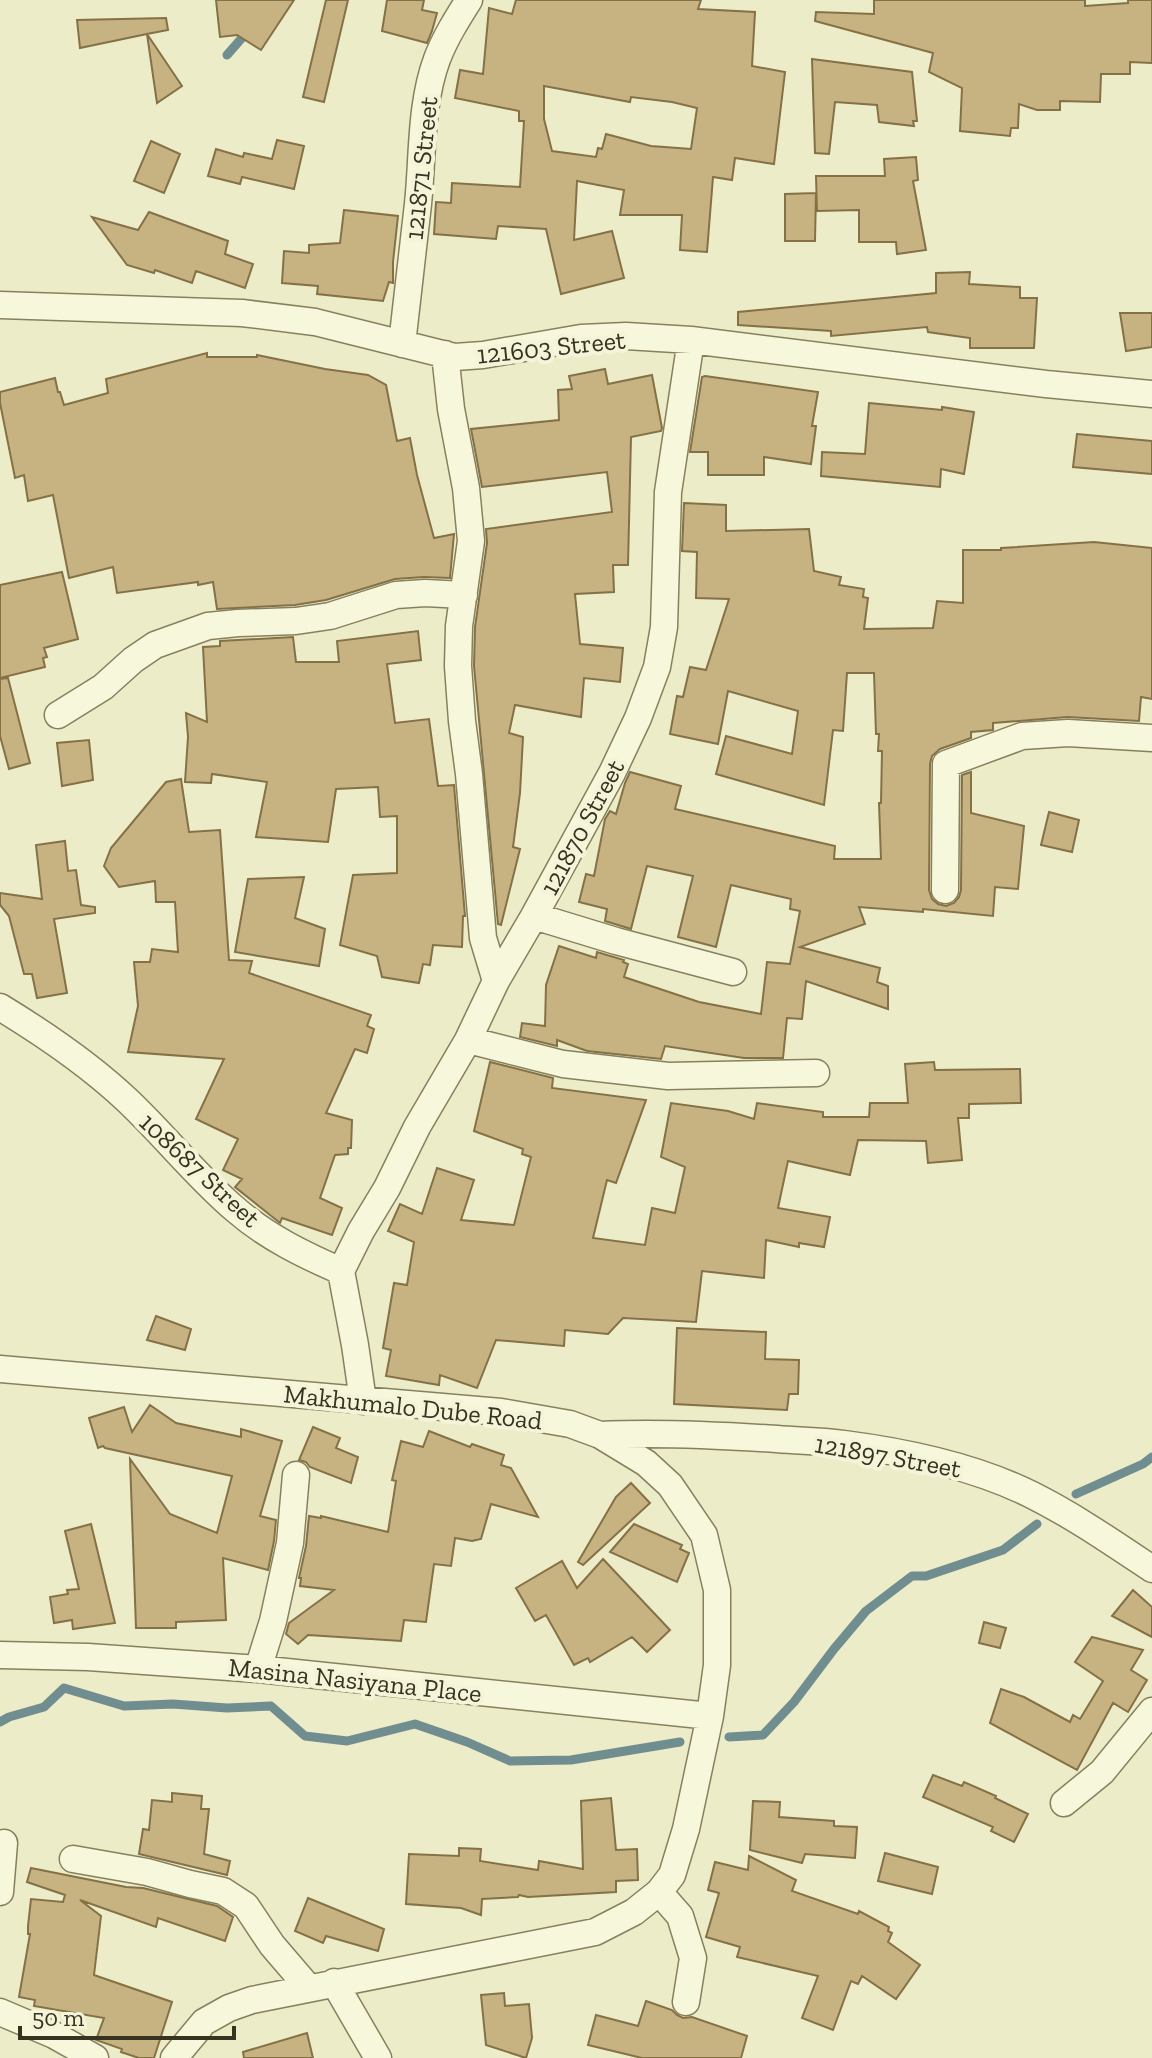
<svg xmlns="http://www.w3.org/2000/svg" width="1152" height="2058" font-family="'Zilla Slab',serif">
  <rect width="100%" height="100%" fill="#ececc8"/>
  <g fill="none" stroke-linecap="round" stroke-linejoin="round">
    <path stroke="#708d8f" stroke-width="9" d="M227 55 248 31
      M1076 1494 1143 1464 1152 1457
      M0 1722 9 1717 44 1707 64 1688 124 1706 173 1704 227 1708 271 1706 305 1736 347 1741 415 1724 467 1742 510 1761 571 1760 680 1742
      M729 1737 763 1735 794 1702 834 1649 866 1611 912 1576H926L1003 1550 1037 1524"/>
  </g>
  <path fill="#c7b381" stroke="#857146" stroke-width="2" fill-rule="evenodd" d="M216 0H294L261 50 237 35 220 37Z
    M326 0H348L324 102 303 97Z
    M387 0H424L422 10 437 13 432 31 427 43 382 31Z
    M516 0H701L698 9 755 12 752 66 785 72 774 164 735 158 732 180 713 177 707 252 680 250 682 215H620L624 190 577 181 574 240 612 231 624 278 561 294 546 229 498 226 496 239 434 234 436 202 451 203 452 183 520 187 524 121H519V111L455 98 460 70 483 74 489 8 512 14ZM544 86 630 102 631 97 672 102 697 108 691 149 651 146 606 134 602 149 598 148 596 157 552 151 544 119Z
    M874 0H1085V6L1128 3V0H1152V63L1130 62V74H1101L1100 102 1060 101V110H1037L1019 104 1018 128H1011L1010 136 960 131 962 88 929 72 933 53 815 21 816 12 874 14Z
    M166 18 168 30 147 34 182 86 157 103 147 34 80 48 77 20Z
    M812 59 912 72 917 121H913L914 126 879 122 877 105 835 102 829 154 815 153Z
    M277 140 304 146 294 189 242 177 240 184 208 176 216 149 243 157 244 153 272 159Z
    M151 141 180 154 164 193 134 181Z
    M916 157 918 180 913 181 926 250 897 254 896 242H859V210L817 211 816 176H885L884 159Z
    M816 193 815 241H785V194Z
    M344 210 398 216 393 262V283L389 282 383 301 317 294 318 286 282 283 284 251 309 253V245L340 243Z
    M149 212 228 241 225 254 253 264 245 288 196 271 192 283 155 270 154 273 127 265 92 217 138 230Z
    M970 272 969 284 1020 287V298H1037L1034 348H970V338L928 332 927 327 831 336V331L738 325V312L936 293V273Z
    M1120 313H1152V347L1126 351Z
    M207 353V357H257V355L325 369 368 375 386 385 397 441 410 438 417 475 434 538 454 534 450 578 424 577 395 579 326 600 295 605 217 609 213 582 198 585V582L117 593 113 567 69 578 53 495 28 501 24 475 15 478 0 403V392L55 378 58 392H60L64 405 108 393 106 379Z
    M605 369 608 384 652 375 662 428 661 431 631 437 628 565H613L614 592 575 594 580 644 623 648 620 682 584 678 581 717 515 705 509 733 523 737 520 793 513 847 520 849 501 925 498 924 474 666 475 627 487 543 486 529 612 512 607 472 482 487 471 429 559 420 558 390 572 389 569 376Z
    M705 376 818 392 812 426H816L811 464 764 457V475H708V452H690L702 377Z
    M869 403 942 410V407L974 412 964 474 941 469 940 487 821 476 822 452 865 454Z
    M1077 434 1152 441V474L1073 467Z
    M684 503 726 505V531L809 529 814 571 841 577 839 585 864 589 863 597 868 598 864 629 933 628 937 601 963 603V550H1001V548L1094 542 1152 548V699L1141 697 1139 721 1067 717 993 723V730L971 732V738L940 749 932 756 930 764 929 890 932 899 938 904 946 906 954 903 959 897 961 890 962 775 971 772V813L1024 826 1018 889 995 887 993 916 923 909V912L859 907 865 924 800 947 880 968 877 982 888 986V1009L806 981 802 1019 787 1018 783 1058H744L665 1046 661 1059 587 1051 557 1040V1046L520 1037 522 1023 545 1026 546 985 559 946 596 958 597 952 624 960 623 962 628 964 624 977 699 1002 761 1014 767 962 790 964 800 911 790 909 791 899 731 885 716 947 678 937 693 876 647 866 631 929 605 921 607 909 579 902 586 874 594 876 605 819 610 811 616 814 625 783 630 772 681 786 675 809 835 846 834 859H881L879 803H881L882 751H878L879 734H876L874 673H847L843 731 833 730 824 805 716 774 726 736 792 754 798 711 728 691 718 744 670 734 677 696 683 697 690 667 706 670 729 599 696 598 697 552 682 551Z
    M62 572 78 639 44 648 47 657 43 658 45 667 0 678V585Z
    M418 631 421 660 387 664 395 723 429 719 438 786 454 785 465 916H463L462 947 433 945 430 965 423 964 419 983 382 977 377 956 340 945 353 875 397 873V816L380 817 378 787 336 789 328 842 256 837 267 782 212 774 211 783 185 782 188 737 186 713 207 722 203 647 220 646V641L293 637 296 662H339L337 641Z
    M8 678 30 763 9 769 0 736V679Z
    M89 740 93 780 62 786 57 743Z
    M181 779 189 832 220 830 229 960 252 961 249 973 371 1015 367 1026 374 1029 367 1053 355 1049 326 1113 352 1120 351 1148H348V1154L335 1155 320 1198 342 1208 332 1235 282 1218 280 1223 235 1187 242 1179 223 1170 238 1139 196 1119 224 1059 128 1052 138 1006 134 962H150L152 949 178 952 175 902H156L155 881 119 887 104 866 111 848 166 782Z
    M1049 812 1079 820 1072 852 1041 845Z
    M65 841 68 871 76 870 81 905 95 907V913L54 919 67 993 37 998 32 974H24L9 916 0 905V893L42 899 36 845Z
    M304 877 295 918 325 929 319 966 235 952 248 879Z
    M490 1062 553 1078 552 1088 646 1100 616 1183 607 1180 593 1238 645 1245 652 1208 675 1213 685 1167 661 1157 671 1103 728 1111 754 1119 757 1103 823 1112V1117H869L870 1103H908L905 1064 934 1062 935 1070 1020 1069 1021 1103 969 1104V1118H958L962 1160 928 1163 926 1141 858 1140 850 1175 788 1161 778 1208 830 1217 824 1247 799 1243V1247L766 1240 764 1278 702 1271 696 1322 623 1318 608 1334 565 1330 564 1346 496 1340 477 1388 440 1375 439 1385 386 1376 391 1350 383 1348 394 1283 407 1285 414 1242 388 1231 400 1204 422 1214 437 1168 474 1180 461 1220 514 1225 531 1157 522 1154 523 1149 474 1131Z
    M156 1316 191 1329 185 1350 147 1340Z
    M677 1328 766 1332 765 1359 799 1360 798 1394H789L787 1410 674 1404Z
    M150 1405 176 1423 241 1437V1429L282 1441 260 1516 276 1520 274 1541 268 1570 223 1558 226 1620 176 1622V1628H136L130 1459 170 1514 217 1533 232 1476 105 1448 103 1446 98 1448 89 1418 124 1407 132 1432Z
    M313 1427 340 1438 336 1448 358 1457 351 1483 310 1467 306 1462 299 1460Z
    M429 1431 470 1447 472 1444 504 1455 501 1465 511 1468 538 1517 491 1504 481 1539 472 1541 455 1538 451 1566 434 1564 426 1622 404 1620 401 1641 308 1635 298 1644 286 1634 289 1623 334 1590 300 1586 301 1578H299L306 1546 309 1516 321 1518V1516L388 1532 396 1481 392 1480 401 1441 423 1447Z
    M631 1483 650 1503 583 1565 578 1562 616 1497Z
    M91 1524 115 1623 73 1629 72 1620 54 1623 50 1597 68 1594 67 1590 79 1589 65 1531Z
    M634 1524 682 1545 680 1549 689 1553 677 1582 610 1552Z
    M603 1559 670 1630 647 1652 632 1637 590 1662 588 1658 574 1665 546 1615 535 1621 516 1588 562 1561 577 1588Z
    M1133 1590 1152 1607V1637L1112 1616Z
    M984 1622 1006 1628 1000 1648 979 1643Z
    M1092 1637 1143 1650 1131 1670 1147 1680 1128 1712 1113 1703 1077 1770 990 1723 1001 1689 1024 1697 1070 1722 1073 1715 1080 1719 1103 1681 1075 1662Z
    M933 1775 962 1786 964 1782 996 1796 995 1798 1028 1814 1014 1842 991 1831 993 1827 923 1797Z
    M172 1793 202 1796 201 1809H209L204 1854 230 1861 227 1875 139 1854 143 1829 149 1830 152 1800 172 1802Z
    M611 1798 616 1850 637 1849 638 1880 616 1881V1892L528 1897 519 1895 518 1897 482 1899 481 1915 461 1908 406 1904 409 1854 459 1856V1848L481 1849 480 1861 538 1870 539 1861 583 1869 581 1801Z
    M753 1801 780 1802 779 1817 834 1821V1826L857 1827 855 1858 805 1854 802 1863 750 1850Z
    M885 1853 938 1867 932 1894 878 1881Z
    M749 1856 796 1880 792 1891 858 1914 859 1911 889 1927 888 1931 892 1933 888 1942 920 1965 896 1999 862 1976 858 1984 851 1981 833 2030 802 2018 818 1976 737 1957 740 1947 706 1937 719 1893 708 1890 715 1862 748 1870Z
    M31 1868 126 1887 143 1888 217 1906 233 1917 225 1941 158 1918 156 1927 80 1900 101 1916 94 1975 172 2002 154 2058H139L121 2052 122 2049 96 2040 104 2018 34 2006 35 2000 19 1997 30 1934H28V1926L31 1899 63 1902 65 1895 27 1882Z
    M308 1898 384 1929 378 1951 326 1936 323 1943 295 1931Z
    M504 1993 505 2006 529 2004 532 2038 526 2058 486 2045 481 1995Z
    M646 2001 672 2010 677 2015 683 2018 692 2017 747 2036 741 2058H642L588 2045 596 2015 638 2026Z
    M307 2033 313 2058H244L243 2052Z"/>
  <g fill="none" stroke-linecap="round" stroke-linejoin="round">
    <g stroke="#87805e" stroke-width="29">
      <path id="minor" d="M0 305 242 313 315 322 455 357 483 355 581 338 626 336 691 340 1046 384 1152 394
        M402 344C407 297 413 251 418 204 423 156 420 105 437 59 445 38 457 19 469 0
        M445 354 451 409 466 488 471 541 459 626 458 666 462 721 469 774 483 938 496 981
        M58 715 103 687 133 660 155 645 208 626 238 623 296 621 330 616 396 595 425 593 464 595
        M945 890 946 764 1022 736 1068 733 1152 738
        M534 916 616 941 733 972
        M0 1007C46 1035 89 1064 128 1101 165 1136 197 1177 236 1210 267 1237 304 1255 341 1271L355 1345 363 1401
        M468 1040 563 1064 668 1076 816 1073
        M341 1271 361 1231 387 1188 417 1127 468 1040 496 981 534 916 612 773 638 718 657 667 664 627 668 492 691 340
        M0 1369 501 1412 570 1424 600 1435 646 1463 670 1485 704 1535 717 1590V1665L710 1716 686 1829 672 1875 659 1892 634 1912 595 1932 252 2000 229 2008 204 2022 174 2058
        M600 1435C659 1432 717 1435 777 1439 799 1441 822 1441 844 1444 906 1452 976 1467 1032 1495 1074 1516 1113 1543 1152 1569
        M0 1655 88 1657 258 1669 710 1716
        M258 1669 273 1621 290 1543 296 1475
        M1064 1803 1102 1772 1152 1711
        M73 1859 147 1872 190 1884 223 1891 246 1906 272 1945 308 1987
        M0 1892 4 1843
        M659 1892 680 1916 693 1958 686 2002
        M334 1982 378 2058
        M0 2012 54 2035 95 2058"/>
    </g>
    <use href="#minor" stroke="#f7f7db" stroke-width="26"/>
  </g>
  <g text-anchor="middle" stroke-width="8" stroke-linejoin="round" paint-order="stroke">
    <g font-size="26" fill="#383321" stroke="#f4f4d8">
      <text transform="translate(421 168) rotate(-84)" y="9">121871 Street</text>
      <text transform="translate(551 347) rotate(-6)" y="9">121603 Street</text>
      <text transform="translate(582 827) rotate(-62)" y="9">121870 Street</text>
      <text transform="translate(200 1170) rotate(43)" y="9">108687 Street</text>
      <text transform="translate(413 1407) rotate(6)" y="9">Makhumalo Dube Road</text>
      <text transform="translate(888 1456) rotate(10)" y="9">121897 Street</text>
      <text transform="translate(355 1680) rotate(6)" y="9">Masina Nasiyana Place</text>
    </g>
  </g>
  <path d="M20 2026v12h214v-12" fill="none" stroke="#383321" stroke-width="4"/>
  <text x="32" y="2026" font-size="24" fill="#383321" stroke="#f4f4d8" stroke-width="6" paint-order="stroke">50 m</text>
</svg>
